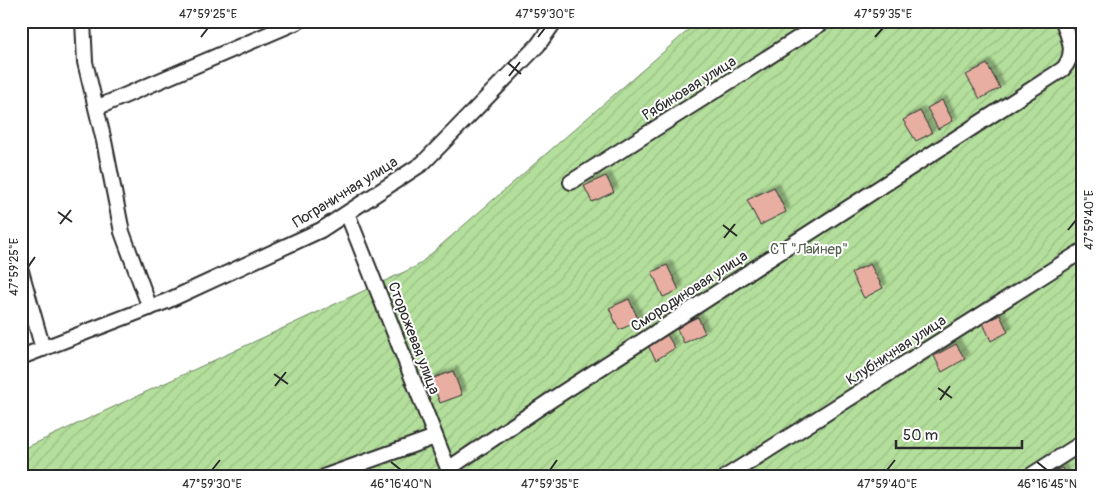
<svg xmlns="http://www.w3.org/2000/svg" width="1103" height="497" font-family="Pangolin,sans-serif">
  <defs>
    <pattern id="garden-furrows" width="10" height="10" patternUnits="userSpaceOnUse" patternTransform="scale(1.25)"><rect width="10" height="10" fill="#b3de9b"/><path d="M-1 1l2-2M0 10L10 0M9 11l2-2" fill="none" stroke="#9abf86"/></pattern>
    <filter id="shadow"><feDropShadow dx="4.5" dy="-4.5" stdDeviation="1" flood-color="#0004"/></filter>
  </defs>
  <rect width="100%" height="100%" fill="#fff"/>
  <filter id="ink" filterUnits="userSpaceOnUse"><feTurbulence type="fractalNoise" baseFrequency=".02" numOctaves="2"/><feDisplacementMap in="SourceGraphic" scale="10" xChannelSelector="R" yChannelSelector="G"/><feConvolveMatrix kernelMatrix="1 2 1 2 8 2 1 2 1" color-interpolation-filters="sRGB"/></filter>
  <g filter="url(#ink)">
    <path fill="url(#garden-furrows)" stroke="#6f8463" d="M699 21H1061L1082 75V476H21V450L417 266Z"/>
    <path fill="#e7aea1" stroke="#2b2b2b" filter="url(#shadow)" d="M987 64 1000 88 980 99 966 75Z
      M942 100 953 121 938 129 927 108Z
      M920 111 932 133 916 141 903 120Z
      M606 176 614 192 592 202 584 186Z
      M774 187 786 212 760 225 747 200Z
      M870 264 883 288 864 298 851 273Z
      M667 265 679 290 663 297 652 272Z
      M629 299 639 321 619 330 609 308Z
      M1000 315 1008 332 991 341 983 323Z
      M698 317 705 333 684 343 676 327Z
      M667 335 675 348 656 360 648 346Z
      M956 344 965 359 942 372 934 356Z
      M453 371 462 395 440 403 431 379Z
      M1062 468 1065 476H1045Z"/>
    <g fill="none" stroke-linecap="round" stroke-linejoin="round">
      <g stroke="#2b2b2b" stroke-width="18">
        <path id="street" d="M83 21 85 62 104 141 122 232 150 308
          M96 108 299 21
          M571 182 825 21
          M347 213 451 476
          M21 271 43 349
          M21 357 167 301 321 230 423 163 538 45 555 21
          M448 469 551 400 1063 69C1077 53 1069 38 1063 21
          M326 476 435 437
          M727 476 1082 251
          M1030 476 1082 443"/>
      </g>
      <use href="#street" stroke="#fff" stroke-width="14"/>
    </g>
  </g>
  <path fill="none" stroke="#2b2b2b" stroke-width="2" d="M201 37 208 28M538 37 545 28M875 37 883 28M508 63 521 74M509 76 520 62M58 212 72 222M60 224 71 210M723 225 737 236M1068 230 1076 220M724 238 735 224M28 267 35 257M274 374 288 384M275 386 286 372M938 388 952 398M940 400 950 386M391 462 401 470M1037 462 1047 470M212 470 220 460M550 470 557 460M887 470 895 460"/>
  <g text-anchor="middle" stroke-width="4" stroke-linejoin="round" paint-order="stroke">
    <g font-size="15" fill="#2b2b2b" stroke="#fff">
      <text transform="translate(689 88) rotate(-32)" y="5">Рябиновая улица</text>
      <text transform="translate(345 192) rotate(-32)" y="5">Пограничная улица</text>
      <text transform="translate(689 291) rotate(-33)" y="5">Смородиновая улица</text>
      <text transform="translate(414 338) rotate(69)" y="5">Сторожевая улица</text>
      <text transform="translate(896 350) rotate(-33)" y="5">Клубничная улица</text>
    </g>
    <g font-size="15" fill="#54614d" stroke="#fff">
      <text x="809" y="254">СТ "Лайнер"</text>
    </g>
  </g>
  <rect width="1103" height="497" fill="none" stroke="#fff" stroke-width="55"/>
  <path d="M896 440v8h126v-8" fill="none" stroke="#2b2b2b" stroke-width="2.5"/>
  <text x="903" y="440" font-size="15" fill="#2b2b2b" stroke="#ffffff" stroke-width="4" paint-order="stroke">50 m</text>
  <rect x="28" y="28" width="1048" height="442" fill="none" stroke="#2b2b2b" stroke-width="2"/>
  <g font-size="12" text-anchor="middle" fill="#2b2b2b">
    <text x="208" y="18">47°59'25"E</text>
    <text x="545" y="18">47°59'30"E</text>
    <text x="883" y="18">47°59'35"E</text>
    <text transform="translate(1089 220) rotate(-90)" y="4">47°59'40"E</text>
    <text transform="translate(14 267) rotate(-90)" y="4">47°59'25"E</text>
    <text x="212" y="488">47°59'30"E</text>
    <text x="401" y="488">46°16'40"N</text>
    <text x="550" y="488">47°59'35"E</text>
    <text x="887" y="488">47°59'40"E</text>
    <text x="1047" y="488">46°16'45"N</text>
  </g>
</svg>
